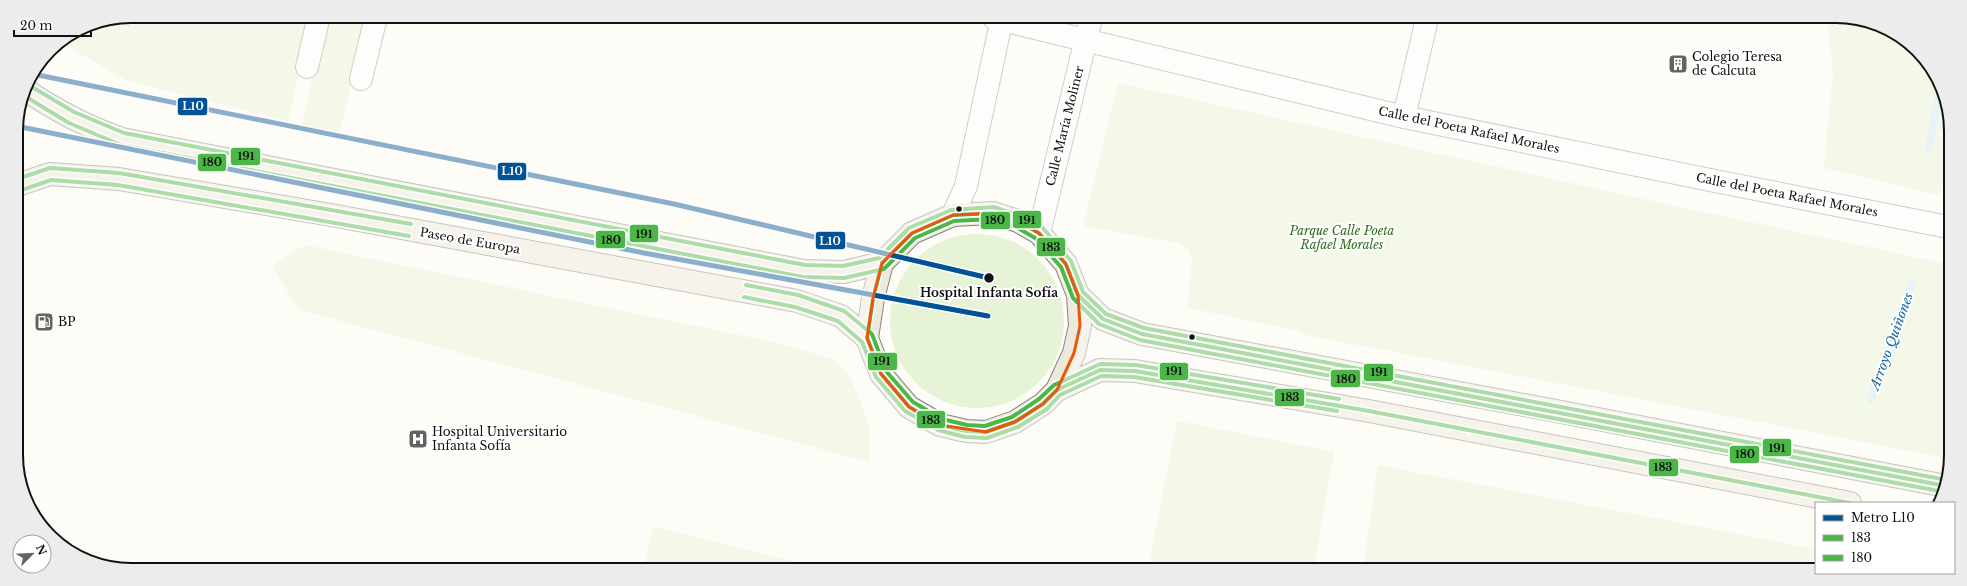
<svg xmlns="http://www.w3.org/2000/svg" width="1967" height="586" font-family="'Libre Baskerville',serif">
  <rect width="100%" height="100%" fill="#fdfcf7"/>
  <path fill="#e7f3d7" d="M131 16H312L288 121 125 80 61 42 87 25Z
    M327 16 367 17 339 135 302 125Z
    M1827 20H1866L1922 55 1949 109 1948 184H1945L1940 195 1824 168 1833 73Z
    M1118 83 1684 208 1948 264 1947 458 1310 336 1294 330 1189 308 1188 303 1192 257 1188 249 1178 243 1083 226Z
    M890 321a87 87 0 1 1 174 0a87 87 0 1 1-174 0Z
    M305 245 782 344 836 360 850 377 862 405 869 428V462L299 310 272 266Z
    M1177 421 1334 452 1314 569 1148 568Z
    M1378 465 1816 549V570L1363 569Z
    M653 526 820 568 644 567Z"/>
  <g fill="none" stroke-linecap="round" stroke-linejoin="round">
    <path stroke="#cde8f7" stroke-width="8" d="M1929 148 1940 91
      M1871 399 1912 284"/>
    <g stroke="#979795" stroke-width="24">
      <path id="street" d="M994 18 1404 117 1710 180 1948 227
        M307 67 319 16
        M361 79 376 17
        M1404 117 1427 19
        M953 215 966 186 1002 18
        M1039 233 1091 18"/>
    </g>
    <g stroke="#858482" stroke-width="24">
      <path id="primary" d="M24 89C55 110 87 127 122 139L804 271 844 272 882 263
        M17 185 50 174 119 179 331 215 797 301 841 316 867 338
        M993 213 1018 221 1039 233 1066 264 1078 295 1080 326 1074 353 1057 390 1043 404 1015 422 986 432 966 431 940 425 909 407 881 374 867 338 873 298 882 263 912 233 953 215Z
        M1078 295 1103 319 1142 334 1551 410 1946 486
        M1057 390 1100 370 1135 371 1369 411 1850 503"/>
    </g>
    <use href="#street" stroke="#fffffe" stroke-width="22"/>
    <use href="#primary" stroke="#ede9dc" stroke-width="22"/>
    <g stroke="#fff" stroke-width="7">
      <path id="bus-1" d="M1850 503 1369 411 1135 371 1100 370 1057 390 1043 404 1015 422 986 432 966 431 940 425 909 407 881 374 867 338 873 298 882 263 912 233 953 215 993 213 1018 221 1039 233 1066 264 1078 295 1103 319 1142 334 1946 486"/>
    </g>
    <g stroke="#fff" stroke-width="7">
      <path id="bus-2" d="M23 95 69 123 121 145 803 277 844 278 884 269 915 238 954 221 992 219 1016 227 1035 238 1061 267 1073 298 1099 324 1140 340 1944 492
        M19 191 51 180 118 185 409 236
        M744 297 795 307 838 321 862 342 876 377 905 411 938 430 965 437 987 438 1018 427 1047 409 1060 395 1101 376 1134 377 1337 411"/>
    </g>
    <g stroke="#fff" stroke-width="7">
      <path id="bus-3" d="M27 84 74 112 124 133 805 265 843 266 879 258 909 228 951 210 994 207 1020 216 1043 228 1071 261 1083 292 1106 314 1144 328 1947 480
        M17 179 50 168 119 173 411 224
        M746 285 798 295 844 311 872 334 886 371 913 402 942 419 967 425 985 426 1012 417 1039 399 1054 385 1100 364 1136 365 1339 399"/>
    </g>
    <use href="#bus-1" stroke="#4ab747" stroke-width="4"/>
    <use href="#bus-2" stroke="#4ab747" stroke-width="4"/>
    <use href="#bus-3" stroke="#4ab747" stroke-width="4"/>
    <g stroke="#fff" stroke-width="8">
      <path id="metro-1" d="M33 74 674 204 989 278
        M16 126 644 253 988 316"/>
    </g>
    <use href="#metro-1" stroke="#015396" stroke-width="5"/>
  </g>
  <path d="M0 0H1967V586H0ZM993 213 1018 221 1039 233 1066 264 1078 295 1080 326 1074 353 1057 390 1043 404 1015 422 986 432 940 425 909 407 881 374 867 338 873 298 882 263 912 233 953 215Z" fill="#fdfcf7" fill-opacity=".55" fill-rule="evenodd"/>
  <path fill="none" stroke="#e8590c" stroke-width="3" stroke-linejoin="round" d="M993 213 1018 221 1039 233 1066 264 1078 295 1080 326 1074 353 1057 390 1043 404 1015 422 986 432 940 425 909 407 881 374 867 338 873 298 882 263 912 233 953 215Z"/>
  <defs>
    <g id="building-square" transform="scale(1)"><rect x="-9" y="-9" width="18" height="18" rx="4" fill="#646362" stroke="#fff"/><path d="M-4-6H4V6H1V3H-1V6H-4ZM-2.5-4.3h1.7v1.8h-1.7ZM.8-4.3h1.7v1.8H.8ZM-2.5-1h1.7V.8h-1.7ZM.8-1h1.7V.8H.8Z" fill="#fff"/></g>
    <g id="fuel-square" transform="scale(1)"><rect x="-9" y="-9" width="18" height="18" rx="4" fill="#646362" stroke="#fff"/><path d="M-5.5-6h7V0h2V4h1.3V-2.5L3-4.5l.8-.8L6-3V5H2.5V1h-1V6h-7ZM-4.2-4.7v3.2H.2V-4.7Z" fill="#fff"/></g>
    <g id="hospital-square" transform="scale(1)"><rect x="-9" y="-9" width="18" height="18" rx="4" fill="#646362" stroke="#fff"/><path d="M-5-5h3v3.5h4V-5h3V5h-3V1.5h-4V5h-3Z" fill="#fff"/></g>
  </defs>
  <g fill-rule="evenodd">
    <use href="#building-square" x="1678" y="64"/>
    <use href="#fuel-square" x="44" y="322"/>
    <use href="#hospital-square" x="418" y="439"/>
  </g>
  <g fill="#111" stroke="#fff" stroke-width="1.5">
    <circle cx="959" cy="209" r="3.5"/>
    <circle cx="989" cy="278" r="5.5"/>
    <circle cx="1192" cy="337" r="3.5"/>
  </g>
  <g text-anchor="middle" stroke-width="4" stroke-linejoin="round" paint-order="stroke">
    <g font-size="12" fill="#111" stroke="#fff" text-anchor="start">
      <text x="1692" y="61">Colegio Teresa<tspan x="1692" dy="14">de Calcuta</tspan></text>
      <text x="58" y="326">BP</text>
      <text x="432" y="436">Hospital Universitario<tspan x="432" dy="14">Infanta Sofía</tspan></text>
    </g>
    <g font-size="12" fill="#111" stroke="#fff">
      <text transform="translate(1065 126) rotate(-76)" y="4">Calle María Moliner</text>
      <text transform="translate(1469 130) rotate(12)" y="4">Calle del Poeta Rafael Morales</text>
      <text transform="translate(1787 195) rotate(11)" y="4">Calle del Poeta Rafael Morales</text>
      <text transform="translate(470 241) rotate(10)" y="4">Paseo de Europa</text>
    </g>
    <g font-size="12" font-style="italic" fill="#2f6b1f" stroke="#fff">
      <text x="1342" y="235">Parque Calle Poeta<tspan x="1342" dy="14">Rafael Morales</tspan></text>
    </g>
    <g font-size="12" font-weight="bold" fill="#111" stroke="#fff">
      <text x="989" y="297">Hospital Infanta Sofía</text>
    </g>
    <g font-size="13" font-style="italic" fill="#1768a6" stroke="#fff">
      <text transform="translate(1891 341) rotate(-70)" y="5">Arroyo Quiñones</text>
    </g>
  </g>
  <path d="M0 0H1967V586H0ZM131 23H1836A108 108 0 0 1 1944 131V455A108 108 0 0 1 1836 563H131A108 108 0 0 1 23 455V131A108 108 0 0 1 131 23Z" fill="#ececec" fill-rule="evenodd"/>
  <path fill="none" stroke="#111" stroke-width="2" d="M131 23H1836A108 108 0 0 1 1944 131V455A108 108 0 0 1 1836 563H131A108 108 0 0 1 23 455V131A108 108 0 0 1 131 23Z"/>
  <g stroke="#fff" stroke-width="1.5">
    <rect x="177" y="97" width="31" height="19" rx="4" fill="#015396"/>
    <rect x="230" y="147" width="31" height="19" rx="4" fill="#4ab747"/>
    <rect x="197" y="153" width="30" height="19" rx="4" fill="#4ab747"/>
    <rect x="497" y="162" width="30" height="19" rx="4" fill="#015396"/>
    <rect x="1012" y="210" width="30" height="19" rx="4" fill="#4ab747"/>
    <rect x="980" y="211" width="31" height="19" rx="4" fill="#4ab747"/>
    <rect x="629" y="224" width="30" height="19" rx="4" fill="#4ab747"/>
    <rect x="595" y="230" width="31" height="19" rx="4" fill="#4ab747"/>
    <rect x="815" y="231" width="31" height="19" rx="4" fill="#015396"/>
    <rect x="1036" y="237" width="30" height="20" rx="4" fill="#4ab747"/>
    <rect x="867" y="352" width="31" height="19" rx="4" fill="#4ab747"/>
    <rect x="1159" y="362" width="30" height="19" rx="4" fill="#4ab747"/>
    <rect x="1363" y="363" width="31" height="19" rx="4" fill="#4ab747"/>
    <rect x="1330" y="369" width="31" height="19" rx="4" fill="#4ab747"/>
    <rect x="1274" y="388" width="31" height="19" rx="4" fill="#4ab747"/>
    <rect x="916" y="410" width="30" height="19" rx="4" fill="#4ab747"/>
    <rect x="1762" y="438" width="30" height="19" rx="4" fill="#4ab747"/>
    <rect x="1729" y="445" width="31" height="19" rx="4" fill="#4ab747"/>
    <rect x="1648" y="458" width="31" height="19" rx="4" fill="#4ab747"/>
  </g>
  <g font-size="11" text-anchor="middle" font-weight="bold" fill="#fff">
    <text x="193" y="110">L10</text>
    <text x="512" y="175">L10</text>
    <text x="830" y="245">L10</text>
  </g>
  <g font-size="11" text-anchor="middle" font-weight="bold" fill="#111">
    <text x="246" y="160">191</text>
    <text x="212" y="166">180</text>
    <text x="1027" y="224">191</text>
    <text x="995" y="224">180</text>
    <text x="644" y="238">191</text>
    <text x="611" y="244">180</text>
    <text x="1051" y="251">183</text>
    <text x="882" y="365">191</text>
    <text x="1174" y="375">191</text>
    <text x="1379" y="376">191</text>
    <text x="1346" y="383">180</text>
    <text x="1290" y="401">183</text>
    <text x="931" y="424">183</text>
    <text x="1777" y="452">191</text>
    <text x="1745" y="458">180</text>
    <text x="1663" y="471">183</text>
  </g>
  <rect x="1815" y="502" width="140" height="72" fill="#ffffff" stroke="#a0a0a0"/>
  <rect x="1823" y="515" width="20" height="6" fill="#015396" stroke="#a0a0a0"/>
  <text x="1851" y="522" font-size="12" fill="#111111">Metro L10</text>
  <rect x="1823" y="535" width="20" height="6" fill="#4ab747" stroke="#a0a0a0"/>
  <text x="1851" y="542" font-size="12" fill="#111111">183</text>
  <rect x="1823" y="555" width="20" height="6" fill="#4ab747" stroke="#a0a0a0"/>
  <text x="1851" y="562" font-size="12" fill="#111111">180</text>
  <g transform="translate(32 554) rotate(66)"><circle r="19" fill="#ffffff" stroke="#a0a0a0"/>
  <path d="M0-3L7 15L0 10L-7 15Z" fill="#646362"/>
  <text y="-6" font-size="11" font-weight="bold" text-anchor="middle" fill="#111111">N</text>
  </g>
  <path d="M14 30v6h77v-6" fill="none" stroke="#111111" stroke-width="2"/>
  <text x="20" y="30" font-size="12" fill="#111111" stroke="#ffffff" stroke-width="3" paint-order="stroke">20 m</text>
</svg>
